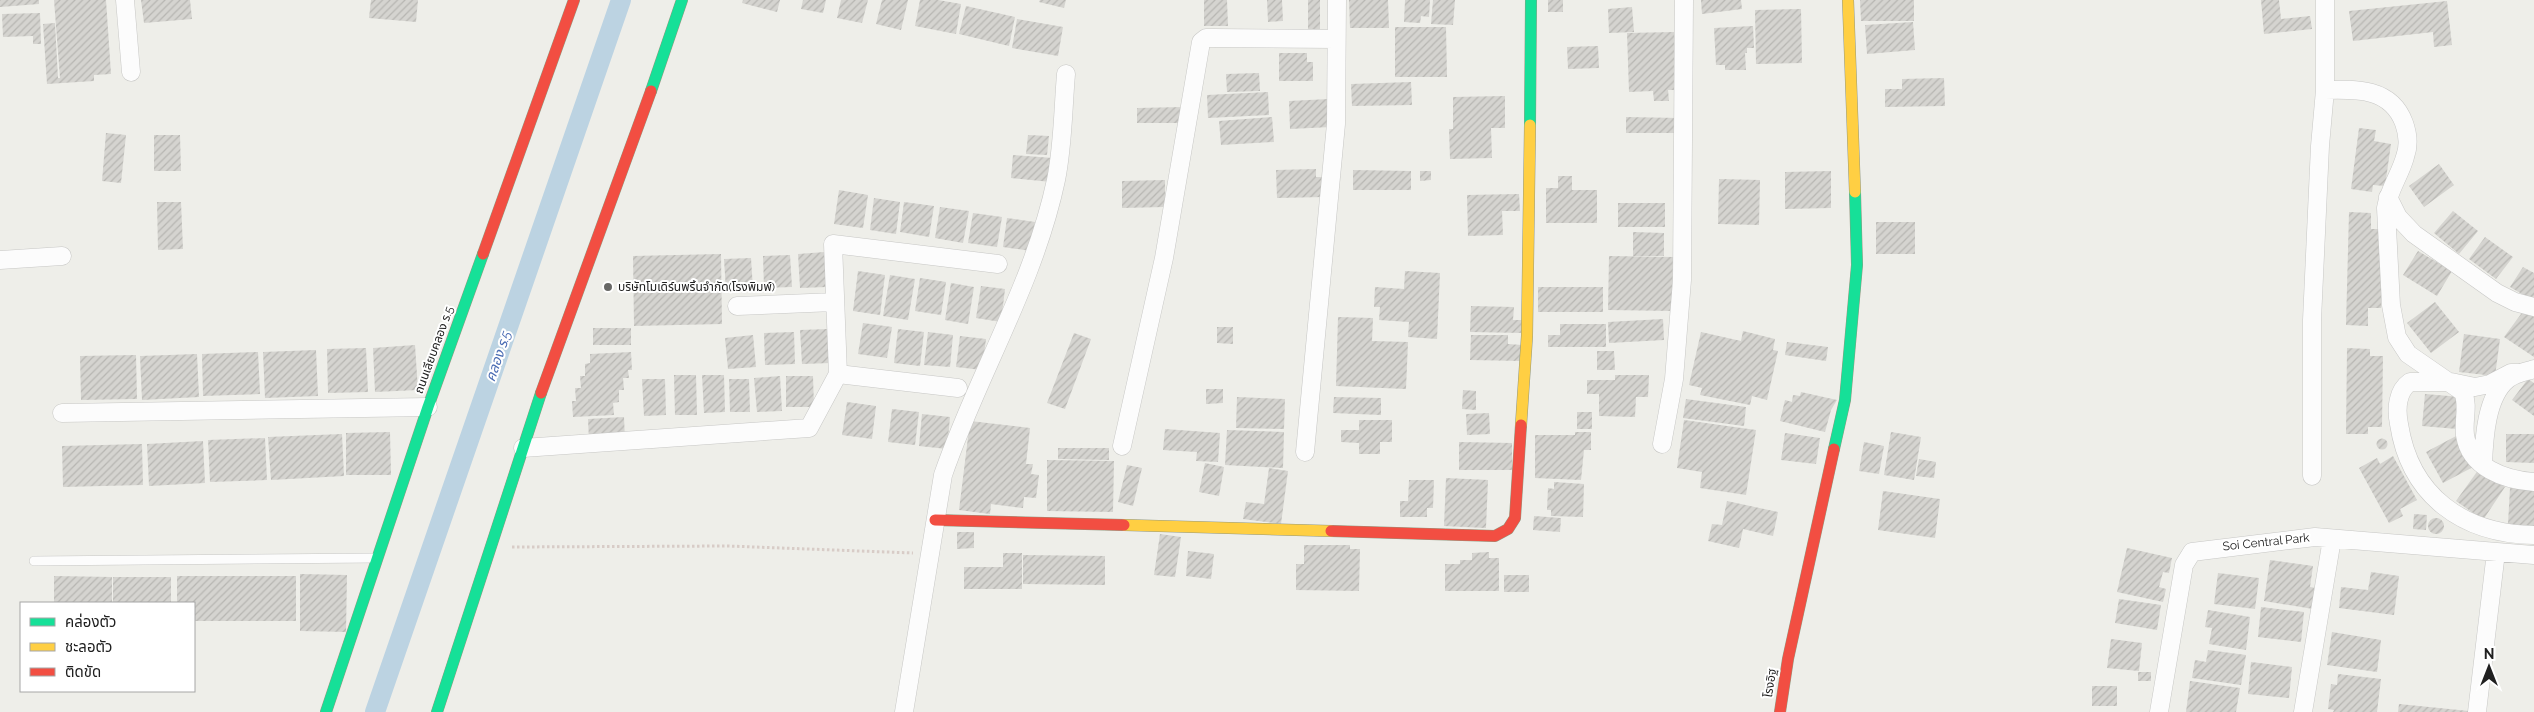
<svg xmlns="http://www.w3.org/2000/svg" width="2534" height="712" font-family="Raleway,'Noto Sans Thai',sans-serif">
  <defs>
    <pattern id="building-hatch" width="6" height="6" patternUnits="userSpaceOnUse" patternTransform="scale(1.25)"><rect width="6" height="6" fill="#d5d4d0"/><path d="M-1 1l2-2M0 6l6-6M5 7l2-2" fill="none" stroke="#b7b6b2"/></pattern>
  </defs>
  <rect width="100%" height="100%" fill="#eeeee9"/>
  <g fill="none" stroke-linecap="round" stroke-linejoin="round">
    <path stroke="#bcd3e2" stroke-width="20" d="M375 712 621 0"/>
  </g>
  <path fill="url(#building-hatch)" d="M0 0H39V4L0 7Z
    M54 0H106L111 74 94 75V81L47 84 43 24 55 23 58 78H60Z
    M141 0H190L192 19 144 23Z
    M371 0H418L416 22 369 18Z
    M743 0H780L777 12 742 3Z
    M803 0H826L823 13 801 9Z
    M841 0H868L862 23 837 18Z
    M882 0H908L901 30 876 24Z
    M920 0H938L961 4 956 34 915 26Z
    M1040 0H1066L1064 8 1039 2Z
    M1204 0H1227L1228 26H1204Z
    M1267 0H1282L1283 21 1268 22Z
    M1308 0H1320V29H1308Z
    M1349 0H1388L1389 28H1350Z
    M1405 0H1430L1429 17 1421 16 1420 23 1404 22Z
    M1433 0H1455L1453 25 1431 24Z
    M1548 0H1563V12H1548Z
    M1701 0H1741L1742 9 1702 14Z
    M1860 0H1914V21H1861Z
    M2261 0H2279L2281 19 2310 16 2312 29 2264 34Z
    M2447 1 2452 45 2434 47 2433 32 2353 41 2349 11Z
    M966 6 1015 17 1009 46 959 34Z
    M1632 7 1634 32 1609 33 1608 9Z
    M1801 9 1802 63 1756 64 1755 10Z
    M40 13 41 44H33V36L3 37 2 14Z
    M1017 19 1063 27 1058 56 1012 48Z
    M1913 22 1915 50 1867 54 1865 25Z
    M1753 26 1754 48H1747V53H1745L1746 70H1725V65H1716L1714 28Z
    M1395 27H1446L1447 77H1395Z
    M1674 32 1676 90H1668L1669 101H1654L1653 91 1629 92 1627 33Z
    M1598 46 1599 68 1568 69 1567 47Z
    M1279 53H1307V62H1313V81H1279Z
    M1259 73 1260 91 1227 92 1226 74Z
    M1944 78 1945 106 1885 107V89H1902V79Z
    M1411 82 1412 105 1352 106 1351 84Z
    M1268 92 1269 115 1208 118 1207 95Z
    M1505 96V128H1491L1492 158 1450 159 1449 129H1453V97Z
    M1329 99 1331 127 1290 129 1289 101Z
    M1183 107V123H1137V108Z
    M1272 117 1274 142 1221 145 1219 121Z
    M1626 117 1679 118V133H1626Z
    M2359 128 2376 130 2374 141 2391 144 2385 186 2373 185 2372 192 2351 189Z
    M106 133 126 135 121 183 102 181Z
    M154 135H180L181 171H154Z
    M1028 135 1049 136 1047 155 1026 154Z
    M1013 155 1053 158 1051 182 1011 178Z
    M2439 164 2454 185 2424 207 2409 186Z
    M1316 169V177H1324V197L1277 198 1276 170Z
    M1353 170 1411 171V190H1353Z
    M1420 171H1431V180L1420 181Z
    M1831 171V208L1785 209V172Z
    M1558 176H1572V190H1597V223H1546V188H1558Z
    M1719 179 1760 180 1759 225 1718 224Z
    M1165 180V207L1122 208V181Z
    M839 190 868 195 863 228 834 224Z
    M1519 194 1520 211H1502L1503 235 1468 236 1467 195Z
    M874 198 900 202 896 234 870 230Z
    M157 202H181L183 249 158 250Z
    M904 202 934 206 929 237 900 232Z
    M1618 203H1665V227H1618Z
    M940 207 969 211 963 243 935 238Z
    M2453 211 2478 231 2459 254 2434 233Z
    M2349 212 2371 213V229H2382L2381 308H2368V326L2346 325Z
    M973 213 1002 217 997 247 968 243Z
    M1007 218 1035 222 1031 251 1003 247Z
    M1876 222H1915V254H1876Z
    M1633 232 1664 233V256H1633Z
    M2485 237 2513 257 2496 279 2469 259Z
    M2418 251 2452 271 2437 296 2403 275Z
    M825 252 826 287 800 288 798 254Z
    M721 254 722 324 634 326 633 256Z
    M790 255 792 287 764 288 763 256Z
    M1609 256 1673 257 1672 311 1608 310Z
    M751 258 753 289 726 291 724 259Z
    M2523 267 2534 273V296L2532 300 2510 287Z
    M858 271 885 275 880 315 853 311Z
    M1405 271 1440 273 1437 339 1408 337 1409 322 1379 320 1380 307H1374L1375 287 1404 289Z
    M890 275 915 279 908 320 883 316Z
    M920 278 946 282 941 315 915 311Z
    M951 283 974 287 968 324 945 320Z
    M981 286 1005 289 1001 322 976 318Z
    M1538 287H1603V312H1538Z
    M2435 302 2459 332 2431 353 2407 323Z
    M1471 306 1514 307 1513 320H1523V333L1470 332Z
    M2524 310 2534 317V357L2504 337Z
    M1338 317 1373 318 1372 341 1408 342 1406 389 1336 386Z
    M1663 319 1664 340 1609 343 1608 322Z
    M863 323 892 327 887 358 858 354Z
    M1560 324H1606V347H1548V335H1560Z
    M1217 327H1233V344L1217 343Z
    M593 328H631V345H593Z
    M829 329 831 363 802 364 800 330Z
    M898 329 924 332 920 366 894 363Z
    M1743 331 1775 339 1773 350 1778 351 1767 400 1752 396 1750 405 1700 395 1702 388 1689 385 1701 332 1741 341Z
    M794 332 795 364 765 365 764 333Z
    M928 332 953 335 950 367 924 365Z
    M1074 333 1091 339 1065 409 1047 403Z
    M2464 334 2500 339 2495 376 2459 372Z
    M753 335 756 367 728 369 725 338Z
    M1471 335H1508V344L1522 345V361L1470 360Z
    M960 336 986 339 982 370 956 367Z
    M1787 342 1828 347 1826 361 1785 355Z
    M415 345 418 390 375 392 373 348Z
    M366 348 368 392 328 393 327 349Z
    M2347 348 2370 349V356H2383L2382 427H2368V434H2346Z
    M316 350 318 396 265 398 263 352Z
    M1597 351H1614L1615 370H1597Z
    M258 352 260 394 203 396 202 354Z
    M631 352 632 370H628L629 378H623L624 390H619V402L613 403 614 415 573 417 572 401H576L575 388H581L580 376H585V364L590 363V354Z
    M197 354 199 397 142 400 140 356Z
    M136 355 137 399 81 400 80 356Z
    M674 375H696L697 415H675Z
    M702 375H724L725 412 704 413Z
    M1615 375H1649L1648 397H1636L1635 417 1599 416V394H1587V380H1615Z
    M780 376 782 411 757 412 754 378Z
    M786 376H813L814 407H786Z
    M642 379H665L666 415 644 416Z
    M729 379H749L750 412H730Z
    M2528 379 2534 383V416L2512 400Z
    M1206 389H1223V403L1206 404Z
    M1463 390 1476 391V410L1462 409Z
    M1801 392 1837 400 1831 410 1825 432 1780 421 1785 400 1792 402 1793 395 1800 396Z
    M2425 394 2461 397 2457 429 2422 426Z
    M1237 397 1285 399 1284 429 1236 428Z
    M1334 397 1381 398V415L1333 413Z
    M1686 399 1746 407 1744 426 1683 418Z
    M847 402 876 406 872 439 842 435Z
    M892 409 919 412 915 445 888 442Z
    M1577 412H1592V429H1577Z
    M1489 413 1490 434 1467 435 1466 414Z
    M922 414 950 417 947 449 919 446Z
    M624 417 625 440 589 441 588 419Z
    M1359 420H1392V442H1380V454H1359V443L1341 442V430H1359Z
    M1684 420 1756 430 1746 495 1700 488 1702 472 1677 468Z
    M970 421 1030 428 1026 464H1033L1031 474 1039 475 1036 498 1024 497 1023 508 991 504 990 514 959 510Z
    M1165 429 1220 433 1218 462 1196 461 1197 452 1163 450Z
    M1227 430 1284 432 1283 468 1225 465Z
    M390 432 391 475H346V433Z
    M1575 432H1591V450H1584L1581 480 1535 478V435H1575Z
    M1891 432 1921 437 1914 480 1884 475Z
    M1785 433 1820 438 1816 464 1781 460Z
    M342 434 344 476 271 480 268 437Z
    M2506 434H2534V463L2506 462Z
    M2458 435 2475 466 2443 483 2426 452Z
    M265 438 267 480 210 482 208 440Z
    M2376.5 444a5.5 5.5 0 1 1 11 0a5.5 5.5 0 1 1-11 0Z
    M203 441 205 483 149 486 147 444Z
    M1459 442 1512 443V470H1459Z
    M1864 442 1884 446 1879 474 1859 471Z
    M142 444 143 485 63 487 62 446Z
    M1058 448H1109V460L1058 459Z
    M2393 456 2417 500 2400 509 2403 516 2389 523 2359 468 2377 458 2380 464Z
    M1919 459 1936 462 1934 478 1916 476Z
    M1047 460 1114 461 1113 512 1047 511Z
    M1205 463 1224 467 1219 496 1199 492Z
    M1127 465 1142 468 1133 506 1118 502Z
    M1269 468 1288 471 1281 524 1243 519 1246 502 1264 504Z
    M2479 469 2505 487 2483 520 2456 501Z
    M1446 478 1488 480 1486 528 1444 526Z
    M1409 480H1434L1433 508H1427V517H1400V501H1408Z
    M1554 482 1584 484 1583 517 1551 516V510H1547L1548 488 1554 489Z
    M2510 488 2534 490V526L2508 524Z
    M1883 491 1940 499 1935 538 1878 530Z
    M1727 501 1778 512 1773 536 1743 529 1739 548 1708 541 1712 524 1722 525Z
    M2414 514 2427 515 2426 530 2413 529Z
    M1534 516 1561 518 1560 532 1533 530Z
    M2428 526a8 8 0 1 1 16 0a8 8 0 1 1-16 0Z
    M957 532H974V548L957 549Z
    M1160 534 1181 537 1175 577 1154 575Z
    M1304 545H1350V549H1360L1359 591 1296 590V564H1304Z
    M2127 548 2172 558 2169 573 2163 572 2159 587 2166 589 2163 602 2117 592Z
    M1188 551 1214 554 1211 579 1186 576Z
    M1489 552V558H1499V591H1445V564H1460V560H1472V553Z
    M1003 553H1022V589H964V567H1003Z
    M1023 555 1105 556V585L1023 584Z
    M2270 560 2313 566 2310 587 2316 588 2313 609 2264 601Z
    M2371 572 2399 576 2394 615 2339 608 2341 587 2368 590Z
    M2218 573 2259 578 2255 609 2214 604Z
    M300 574 347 575 346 632 300 631Z
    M1504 575H1529V592H1504Z
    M54 576 112 577V603H54Z
    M177 576H296V621H194V603H177Z
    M113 577H171V603H113Z
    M2119 599 2161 605 2157 630 2115 623Z
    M2261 607 2304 612 2301 642 2258 637Z
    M2208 610 2250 617 2246 650 2209 644 2212 628 2205 627Z
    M2332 632 2381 640 2377 672 2327 665Z
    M2111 639 2142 643 2139 671 2107 668Z
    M2208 650 2246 655 2241 685 2192 678 2195 660 2206 662Z
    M2251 662 2292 667 2289 698 2248 694Z
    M2138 672H2151V681H2138Z
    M2338 674 2381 679 2377 712H2333L2334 710 2328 709 2331 684 2337 685Z
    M2190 681 2240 688 2236 712H2186Z
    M2092 686H2117V706H2092Z
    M2399 704 2469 711V712H2398Z"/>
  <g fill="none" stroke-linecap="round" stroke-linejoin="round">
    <g stroke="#c7c7c5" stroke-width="10">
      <path id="lane" d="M34 561 377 558"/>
    </g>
    <g stroke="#c7c7c5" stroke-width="19">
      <path id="street" d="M125 0 131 72
        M2325 90C2357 89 2391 88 2404 123 2408 134 2409 146 2405 157 2400 175 2389 189 2386 208L2391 305 2397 337 2408 354 2463 392C2469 406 2463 420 2465 435 2470 468 2505 480 2534 482
        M2388 197 2398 217 2414 234 2497 293 2515 302 2534 307
        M0 260 62 256
        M737 306 834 302
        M2519 373H2511L2490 384 2475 387 2451 382H2410C2397 391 2396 409 2399 424 2410 496 2463 534 2534 535
        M838 374 958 388
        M62 413 428 407
        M1662 444 1674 379 1682 280 1684 0
        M1122 446 1164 258 1201 42 1206 38H1213L1336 39
        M523 448 809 428 838 374 833 244 998 264
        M1305 452 1336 124 1337 0
        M2483 464C2484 439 2486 396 2508 379 2516 373 2525 372 2534 369
        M2312 476V320L2320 146 2325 90V0
        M904 712 943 475C977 376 1034 284 1056 180 1063 146 1063 109 1066 74
        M2159 712 2184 565 2192 552 2315 537 2534 555
        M2303 712 2332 539
        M2477 712 2496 552"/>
    </g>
    <g stroke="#939980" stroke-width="12">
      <path id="fast" d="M651 91 682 0
        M1530 125 1531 0
        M1834 449 1845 400 1857 265 1855 192
        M326 712 428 407 483 254
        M437 712 541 393"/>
    </g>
    <g stroke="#939980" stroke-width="12">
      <path id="slow" d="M1848 0 1855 192
        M1521 425 1527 336 1530 125
        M1124 525 1331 531"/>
    </g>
    <g stroke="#939980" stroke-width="12">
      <path id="jam" d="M483 254 574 0
        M541 393 651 91
        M935 520 1124 525
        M1331 531 1495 536 1508 529 1515 518 1521 425
        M1780 712 1788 659 1834 449"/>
    </g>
    <path stroke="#d8ccc7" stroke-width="3" stroke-dasharray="2.5 2.5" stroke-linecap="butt" d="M512 547 728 546 913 553"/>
    <use href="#lane" stroke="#fcfcfc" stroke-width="9"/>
    <use href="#street" stroke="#fcfcfc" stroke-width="18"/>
    <use href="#fast" stroke="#16e098" stroke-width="11"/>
    <use href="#slow" stroke="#ffcf43" stroke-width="11"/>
    <use href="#jam" stroke="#f24e42" stroke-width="11"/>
  </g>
  <circle fill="#686866" stroke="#fff" stroke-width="2" cx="608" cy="287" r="5"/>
  <g text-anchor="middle" stroke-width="4" stroke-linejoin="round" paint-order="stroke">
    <g font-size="12" fill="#202020" stroke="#fff" text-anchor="start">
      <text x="618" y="291">บริษัทโมเดิร์นพริ้นจำกัด(โรงพิมพ์)</text>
    </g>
    <g font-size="12" fill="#202020" stroke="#fff">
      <text transform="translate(434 350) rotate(-70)" y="4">ถนนเลียบคลอง ร.5</text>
      <text transform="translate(2266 542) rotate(-6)" y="4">Soi Central Park</text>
      <text transform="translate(1770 683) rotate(-81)" y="4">โรงอิฐ</text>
    </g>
    <g font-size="14" font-style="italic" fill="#496bb3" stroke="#fff">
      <text transform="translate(498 356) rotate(-71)" y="5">คลอง ร.5</text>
    </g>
  </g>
  <rect x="20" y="602" width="175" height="90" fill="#ffffff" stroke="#a6a6a6"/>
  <rect x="30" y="618" width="25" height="8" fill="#16e098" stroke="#a6a6a6"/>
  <text x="65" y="627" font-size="15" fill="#202020">คล่องตัว</text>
  <rect x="30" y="643" width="25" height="8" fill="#ffcf43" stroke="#a6a6a6"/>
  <text x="65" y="652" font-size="15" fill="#202020">ชะลอตัว</text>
  <rect x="30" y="668" width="25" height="8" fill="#f24e42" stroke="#a6a6a6"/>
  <text x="65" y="677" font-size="15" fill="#202020">ติดขัด</text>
  <g transform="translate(2489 667)" stroke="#ffffff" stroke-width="4" paint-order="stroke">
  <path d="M0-4L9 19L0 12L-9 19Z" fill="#202020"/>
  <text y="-8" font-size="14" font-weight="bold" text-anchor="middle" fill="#202020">N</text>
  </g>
</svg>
